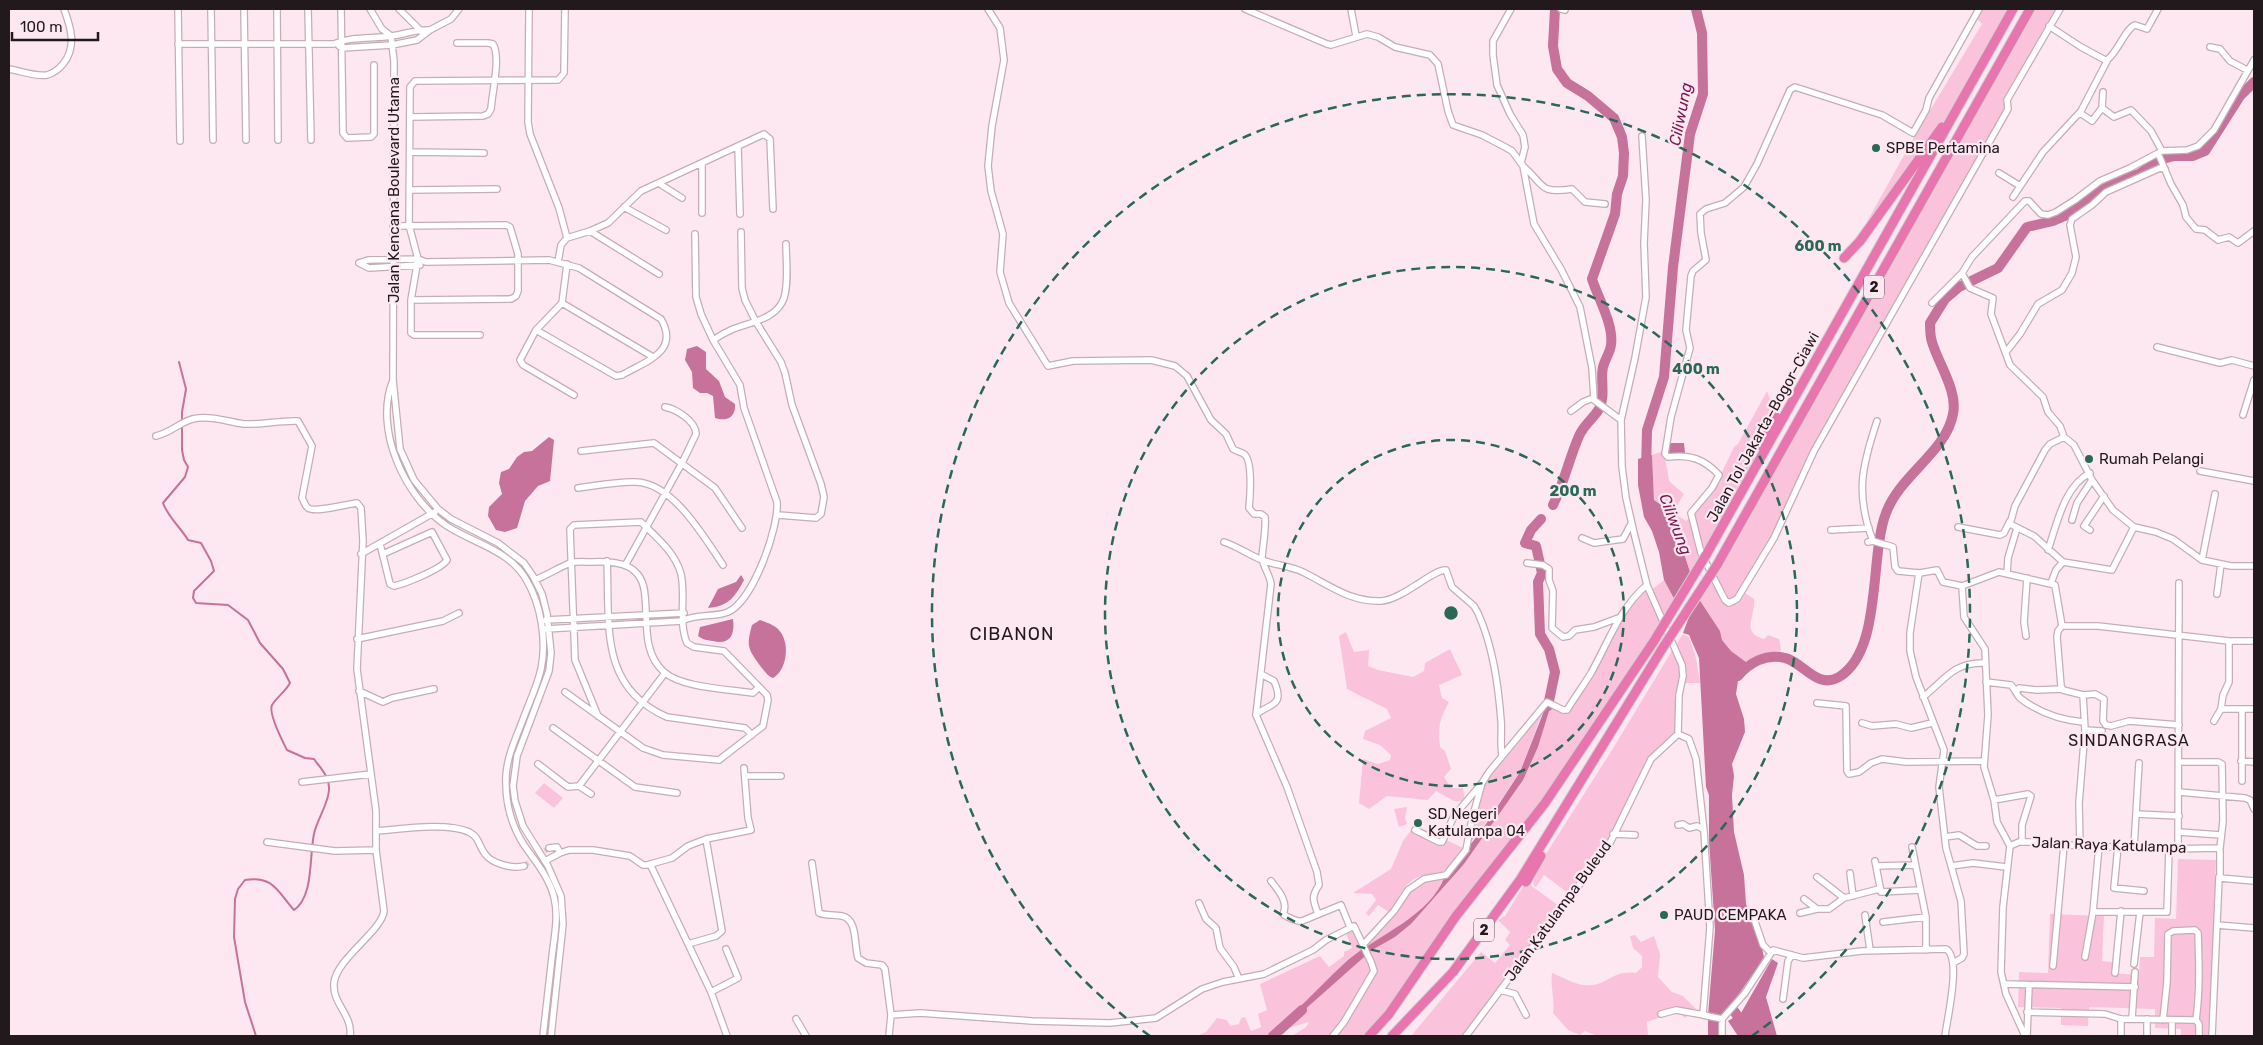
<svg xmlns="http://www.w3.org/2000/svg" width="2263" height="1045" font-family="Rubik,sans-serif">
  <rect width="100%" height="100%" fill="#fde8f1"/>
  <path fill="#fac3db" d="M1979 9H2013L1957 109 1860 234 1917 132 1982 24 1975 17Z
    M2030 9H2059L2007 100 2008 105 1814 451 1774 539 1742 591 1754 599C1756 616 1740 633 1764 639L1768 635 1779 639 1781 650 1779 655C1764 649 1759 656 1746 662L1731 651 1722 640 1720 631 1697 596Z
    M1767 391 1776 417 1692 578 1677 532 1670 524 1663 506 1654 500 1652 455 1664 451C1665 462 1668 470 1669 481L1684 494 1673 513 1686 521 1710 497 1734 447 1738 444Z
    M1664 580 1677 604 1601 722 1369 1036H1292L1306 1027 1309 1022 1288 1028 1279 1036H1197L1206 1032 1217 1018 1227 1020 1230 1026 1239 1024 1241 1018 1245 1017 1251 1031 1261 1027 1258 1014 1267 1010 1260 984 1320 956 1329 967 1344 956V952L1352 948 1345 931 1352 928 1357 930 1359 945 1368 941 1416 883 1445 876C1433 908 1390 932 1363 949L1366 955 1376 947 1395 937 1411 924 1464 864 1522 780 1538 747 1551 705 1567 710 1602 648 1643 588 1650 591Z
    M1346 632 1354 652 1369 650 1368 666 1378 670 1413 677 1424 671 1425 663 1450 649 1462 675 1439 685 1442 698 1449 702C1439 720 1438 727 1440 747L1445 751 1451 769 1444 777 1451 788H1463L1465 801H1454L1436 791 1428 800 1387 796 1369 809 1359 803 1363 759 1378 764 1390 760 1391 755 1380 745 1363 739 1365 731 1391 718 1387 709 1347 689 1339 636Z
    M1683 634 1689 637 1696 658 1700 683H1685L1682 657 1675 646Z
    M1673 649 1682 674 1681 733 1653 757 1616 834 1572 896 1544 875 1536 887 1534 886C1531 876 1543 868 1544 857L1612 750Z
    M1546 703 1520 772 1476 837 1469 843 1482 783Z
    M544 783 563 798 554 808 535 793Z
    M1407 807 1405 818 1407 824 1399 827 1394 809Z
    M1415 825 1463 848 1448 867 1439 875C1407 873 1405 889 1389 912L1378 905 1369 916 1366 913 1376 900 1372 894 1353 893 1391 869 1403 841Z
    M2178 859 2216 860 2210 1036H2181V1029L2155 1028V1009L2089 1007 2088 1026 2061 1025V1008L2018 1007 2019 972 2048 973 2050 914 2104 916 2102 961 2112 962V973L2139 975 2140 957H2154L2155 918 2176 919Z
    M1526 882 1562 908 1466 1036H1411L1481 952 1495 963 1510 945 1505 940 1510 932 1498 920 1505 916Z
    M1635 935 1641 942 1654 936 1660 954 1658 977 1672 992 1683 996 1696 1009 1685 1018 1678 1011 1647 1022 1648 1036H1597L1585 1031 1580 1035 1568 1030 1553 1013C1555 999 1550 987 1552 973 1565 978 1577 987 1592 985 1608 984 1613 970 1636 973L1642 967V956L1633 948 1630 936Z"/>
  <path fill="#c6729a" d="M697 346 706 352V369L719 381 725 397 735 404C736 417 727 422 715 418L713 396 707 393H700L693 388 692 372 685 360 687 349Z
    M549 437 554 440 550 481 538 486 525 501 517 528 505 532 496 530 488 516 489 507 502 494 499 483 501 472 509 469 517 457 524 452 532 451Z
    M1669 443H1684L1685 453 1669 454Z
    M1652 455 1654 500 1663 506 1670 524 1677 532 1692 578 1677 604 1664 580 1659 552 1652 531 1644 517 1638 485V459Z
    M741 575 744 580C735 597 729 606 708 608L718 589 736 582Z
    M1697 596 1720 631 1722 640 1731 651 1746 662 1747 668 1738 681 1736 694 1744 719 1745 732 1732 764 1734 776 1732 795 1734 832 1744 875 1746 904 1761 942 1764 958 1723 1017 1708 1015 1715 930 1709 841V795L1706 787 1699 658 1689 635 1683 633Z
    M733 619C735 635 730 645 713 641 707 640 703 640 698 636L700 627Z
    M760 620C766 622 774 625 778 629 791 642 787 670 773 678 767 676 765 671 761 667 748 649 746 647 752 625Z
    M1551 693 1554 695 1538 747 1523 780 1464 864 1411 924 1395 937 1372 950 1293 1020 1290 1016C1310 998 1328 978 1348 960 1378 935 1430 916 1445 876L1482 830 1520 772Z
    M1772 959 1778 963 1766 997 1777 1036H1738L1728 1021 1741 1013Z
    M1708 1019 1720 1021 1721 1036H1708Z"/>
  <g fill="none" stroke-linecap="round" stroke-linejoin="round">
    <path stroke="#c6729a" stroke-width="2" d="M179 362 186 389 182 412V450L184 460 188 467 185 477 163 503C168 517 181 528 188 540L201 543 211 561 214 571 194 591 193 598 196 603 228 605 248 620 260 643 283 669 290 683C285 692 277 697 272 705 268 714 282 740 287 750L305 758 314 759C321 769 330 777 329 790 328 805 317 819 314 834 309 857 314 896 294 910 278 892 273 875 245 880L238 889 235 899 234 937 245 1002 256 1036"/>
    <path stroke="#c6729a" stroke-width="10" d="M1646 469 1647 430 1664 377 1673 267 1690 134 1703 94 1702 33 1696 9
      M1553 505C1564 483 1569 459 1579 436 1584 424 1594 418 1599 409 1606 396 1600 379 1603 367 1605 359 1610 353 1611 345 1614 325 1598 298 1592 279L1615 214 1617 194 1623 176 1624 153 1622 137 1614 118 1588 96 1567 83 1557 69 1553 46 1555 9
      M1541 519 1531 530 1525 543 1536 546 1542 573 1538 582 1540 634 1549 649 1555 672 1548 706
      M1738 676C1749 663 1766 653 1785 658 1803 662 1817 690 1839 677 1883 650 1869 557 1886 513 1900 475 1946 452 1953 414 1958 391 1938 363 1932 342 1930 336 1930 329 1930 323L1945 299 1959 287 1998 268 2027 227 2053 221 2067 215 2109 184 2139 174 2159 160 2174 156H2193L2205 151 2240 96 2254 82
      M1726 1000 1752 1036
      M1273 1036 1302 1010"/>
    <path stroke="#dcc9d1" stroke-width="5.5" stroke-dasharray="5.5 3" stroke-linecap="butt" d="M524 866 549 848"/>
    <g stroke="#c5adb7" stroke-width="8">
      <path id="minor" d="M178 9 180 141
        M211 9 213 140
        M244 9 246 140
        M277 9 278 140
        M308 9 311 140
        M341 9 343 133 347 138 371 137 374 134V65
        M370 9 382 29 391 36 394 61 393 380 400 449 414 480 438 509 451 519 498 543 524 563 533 576 542 594 547 614 551 653 549 671 517 756 513 786 515 801 523 826 548 866 561 896 563 924 551 1036
        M399 9 422 32
        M529 9 528 122 530 134 559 208 567 238
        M988 9 1000 28 1004 60 992 126 988 166 991 191 1003 234 1000 272 1009 303 1048 366 1073 361 1151 360 1175 366 1187 376 1211 420 1226 434 1233 449C1236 451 1241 452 1244 454 1253 460 1250 498 1249 508L1254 514H1261L1265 517C1266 531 1263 544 1262 557 1262 565 1270 575 1271 584L1256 715 1287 787 1317 872 1319 885C1311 897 1313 900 1318 914
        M1245 9 1327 44 1331 45 1367 34 1378 37 1395 47 1430 55 1438 64 1448 111 1453 125 1482 135 1505 147 1512 151 1523 166 1534 224 1561 269 1580 307 1592 368 1594 400 1621 420 1622 467 1626 498 1634 533 1647 585 1682 665 1683 676 1679 695 1678 734
        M1351 9 1356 36
        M1511 9 1493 41V55L1497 85 1510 114 1523 135 1525 147 1521 163
        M1561 9 1565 10
        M1979 9 1929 98 1926 110 1913 133 1882 115 1795 87 1790 90 1757 164 1744 187 1725 203 1706 209 1700 214 1701 233 1706 260 1693 271 1691 276 1686 330 1690 348 1671 417 1665 454 1668 457C1690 454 1704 459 1719 475L1712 488 1691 513 1701 553 1725 600 1729 603 1737 599 1774 538 1814 451 1999 125 2008 109 2007 100 2060 9
        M178 44H334C351 36 373 39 392 36 405 34 417 29 430 30
        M339 46 342 48 392 45 417 40 430 30 451 19 459 9
        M2210 47 2220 49 2230 61 2247 70
        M2107 60C2118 52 2125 29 2135 25L2147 29 2158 9
        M2254 60 2214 130 2198 146 2187 150 2162 151 2130 168 2100 181 2075 200 2056 212 2048 215 2041 214 2029 201H2025L1972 257 1962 273 1970 288 1993 298 1991 314 2010 365 2043 397 2048 412 2060 426 2064 437 2074 445 2092 480 2113 510 2134 527 2156 532 2173 539 2202 560 2231 566H2254
        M9 69C21 71 35 77 47 75 54 73 59 69 63 64 77 47 71 28 64 9
        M2103 92 2102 108 2114 117 2131 110 2151 131 2162 151
        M2080 113 2092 121 2102 108
        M410 117 483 116 488 114 491 109C492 93 501 57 493 44L488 43H457
        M738 147 740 214
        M410 152 484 153
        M2158 153 2171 184 2183 205 2186 217 2196 229 2205 230 2218 240 2229 237 2238 243 2254 231
        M702 164V213
        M1523 166C1545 185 1538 194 1572 189L1585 202 1605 204
        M1999 173 2020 186
        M660 184 682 198
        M410 190 497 189
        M2013 197 2043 152 2081 111 2107 61 2081 47 2049 26
        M624 207 666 230
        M393 226 506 225 510 227 518 254V291L516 296 511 299 411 300
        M590 231 659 274
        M741 232 742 288 745 300 756 322 781 362 785 373 792 405 821 484 824 497 821 514 816 518 778 515
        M558 262 561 245 567 238 590 231 608 223 641 191 764 134 770 139 773 209
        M359 263 368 260 418 259 426 262 549 260 579 268 661 319C680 352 646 361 622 375L616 376 536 330
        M359 263 369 268 420 265
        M567 264 562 303 536 330 520 360 523 365 574 395
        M562 303 653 357
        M1932 303 1962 273
        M480 335H414L411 333V300L418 259 409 225 410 87 415 81 558 80 564 73 565 9
        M713 340C719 336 726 332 733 329 751 322 777 319 784 298 789 282 786 260 786 244
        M2157 347 2220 363 2232 360 2254 366
        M2006 352 2020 334 2038 304 2062 290 2072 273 2076 257 2070 225 2072 219 2092 205 2106 192 2160 168 2165 169
        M393 380C373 429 405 498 447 526 475 544 510 550 527 581 541 605 547 641 541 669 537 687 528 705 522 722 515 740 507 757 506 776 505 800 511 825 524 845 535 861 549 877 554 897 559 917 554 938 552 957 549 984 546 1010 543 1036
        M1571 411 1583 402 1593 398
        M2243 415 2254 380
        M1621 420 1635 358 1646 297 1644 243 1646 200 1642 136
        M156 436C173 432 183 419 198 418 215 416 228 422 244 424 262 425 281 420 298 421L312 446 302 498C304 501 305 506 308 508 316 513 347 504 357 503L361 508 363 541 357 669 376 811V850L384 911C382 931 336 959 334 983 332 1004 353 1015 350 1036
        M2064 437 2050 444 2045 450 2015 506 2010 524 2034 536 2063 562 2112 570 2134 527
        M581 451 654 443 715 488 742 528
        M2200 471 2254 481
        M578 488C596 486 617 481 636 482 673 483 704 537 723 565
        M2072 520 2077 503 2092 480
        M1958 527 2000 535 2004 533 2010 521
        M1831 530 1869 528
        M2090 530 2084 526 2104 496
        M1582 538 1594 543 1623 539 1631 524
        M1873 541C1855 494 1862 466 1877 421
        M1224 542C1239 547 1249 555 1262 560 1275 565 1290 566 1303 572 1329 585 1350 602 1381 601 1402 600 1433 569 1446 570L1452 587 1474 606 1478 613C1493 647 1498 683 1501 720 1502 732 1500 743 1502 755
        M1868 542 1873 541 1893 547 1895 567 1898 571 1920 573 1937 570 1943 582 1962 586 1999 572 2055 585 2062 626 2058 631 2057 637 2061 686 2063 690 2083 695 2085 730 2079 803 2080 846
        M380 544 390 584 394 586C404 584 442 569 447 560L432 532 383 554
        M2048 550C2057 524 2064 486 2090 473
        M361 554 435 512
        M2202 560 2215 494
        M607 561C610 623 598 687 667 717L745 728 752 735
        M1527 563 1543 565 1549 569V580L1553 591 1552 628 1563 637 1569 636 1575 630 1594 627 1621 617
        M626 564 682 463 696 434C696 421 676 409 665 407
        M1919 573 1910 633V651L1916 677 1944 750 1939 787 1946 848 1961 901 1964 954 1962 958 1953 963
        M2007 574 2008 558 2017 528
        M535 580C547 575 558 568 570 563 576 561 585 562 592 562 619 561 643 564 645 596 648 623 642 652 664 672 682 688 729 689 753 693L759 687
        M2051 583 2056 570 2063 562
        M1962 586 1964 617 1985 649 1988 715 1984 767 1994 800 1997 822 2010 846
        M2217 594 2221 564
        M546 620 684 613
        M2062 626H2098L2229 641H2254
        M546 629 682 621C697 613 713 618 728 612 753 601 779 528 777 502L744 408 740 385 713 340 701 314 696 297 695 234
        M2026 636 2024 622 2027 578
        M357 639 443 621 459 613
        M1986 682 2011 685C2015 689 2016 694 2020 698 2038 712 2061 720 2083 722
        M359 691 383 702 392 698 434 689
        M565 692 643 748 663 755 719 760 763 726 768 700 767 695 724 651 694 647 687 643C678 621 686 596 681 574 675 552 656 537 641 522L574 525 570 529 575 660 598 716
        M2016 692 2019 688 2037 690 2062 689
        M2083 695 2095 694 2104 699 2103 721 2106 725 2111 726 2129 721 2179 725
        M1923 697C1945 680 1953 662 1985 663
        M1817 703 1846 706 1847 771 1849 774 1859 772 1871 763 1882 759 1906 762 1984 761
        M2221 709H2254
        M2242 709V781
        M1256 715C1268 703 1286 708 1274 681L1261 674
        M2214 721 2221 709 2223 695 2229 682V641
        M1862 723 1872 726 1896 724 1911 728 1932 723
        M553 728 635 787 677 793
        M2085 730 2102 731
        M1678 734 1689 739 1696 759 1704 831 1710 927 1703 1015 1722 1019
        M2241 761 2254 762
        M2179 762H2218L2222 764 2223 821 2220 848
        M538 764 568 787 579 786
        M745 776H781
        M302 782 371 774
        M579 786 665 673
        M579 786 591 794
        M2179 792 2245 798 2250 800 2254 809
        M1994 800 2028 794 2031 796 2022 825V842
        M2136 814 2179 816
        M1678 825 1683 824 1689 828 1697 826 1703 829
        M1415 830 1439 842H1442L1454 816 1482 783
        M376 831C401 829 447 822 469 832 480 838 478 845 485 854 492 864 513 869 524 866
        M2179 832 2221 835
        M1613 834 1635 835
        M1945 837 1959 835 1977 846H1986
        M267 842 335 851 376 850
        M2010 846 2019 842H2035L2080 846 2169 849 2218 848 2220 851V878L2254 881
        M2010 846 2003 907 2001 972 2006 994 2025 1036
        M2099 846 2093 912H2167L2169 849
        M2118 846 2114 888 2144 891
        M1912 847 1926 917V950
        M2134 847 2139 763
        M549 848 557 847 560 853 569 850H593L630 856 643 865H647L672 858 688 846 706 839
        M2178 849 2179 583
        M545 861 560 853
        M1875 861 1881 892 1920 890
        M812 863 819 913C826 916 834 914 842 916 858 919 854 946 858 958L866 963 882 965 885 969 891 1015 889 1036
        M650 864 711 992 727 1036
        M1876 866 1915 865
        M1951 866 1973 863 2006 867
        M1850 873 1853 896
        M1817 877 1844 898
        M1271 881C1278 890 1289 902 1283 914 1287 917 1297 922 1302 921L1341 905 1350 927
        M1804 899 1817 909
        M1199 903 1206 919 1216 928 1220 948 1234 967 1239 979
        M1752 913 1763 945 1770 952
        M1800 913 1817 909H1829L1844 898 1879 889
        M1865 915 1870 950
        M1883 922 1926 917
        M2217 925 2254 928
        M688 944 716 936 722 931 706 839 751 830 748 818 744 768
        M1362 946 1394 911 1408 890 1424 879 1446 875 1466 850 1472 819 1482 783 1489 772 1547 702 1563 710H1567C1575 697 1583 686 1591 673 1608 643 1620 607 1647 585
        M2085 957 2093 912
        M2134 964 2140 912
        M2053 966 2064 845
        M2115 973 2121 911
        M2006 984 2135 987
        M1500 990 1515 994 1526 1015
        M711 992 738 978 726 949
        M1783 999 1788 961 1792 955
        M2027 1012 2105 1014 2121 1019 2196 1020 2199 1024V1036
        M1661 1014 1676 1010 1704 1015
        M891 1015 920 1013 1032 1021 1110 1023 1156 1018 1202 989 1223 982 1264 974 1313 950 1326 940 1354 926 1371 962 1374 971 1344 1022 1333 1036
        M796 1019 806 1036
        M2132 1019 2135 972
        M2147 1019V1036
        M2163 1020 2167 982 2168 934 2173 931 2195 930 2198 933C2199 962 2200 991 2196 1020
        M2172 1020V1036
        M1466 1036 1609 845 1651 759 1678 734
        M1722 1036V1019L1745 993 1773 950 1803 958 1862 951 1946 949C1962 958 1947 1019 1945 1036
        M2027 1036 2029 986
        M2121 1036V1019
        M2212 1036 2219 877"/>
    </g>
    <g stroke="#d3d1d2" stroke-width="11">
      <path id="highway" d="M1844 258 1860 241 1942 127
        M1761 446 1776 417
        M1706 555 2013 9
        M1717 565 2030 9
        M1526 882 1541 856
        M1369 1036 1389 1014 1456 916 1545 803 1654 641
        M1392 1036 1453 972 1520 880 1662 649"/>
    </g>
    <use href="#minor" stroke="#fff" stroke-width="5.5"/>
    <use href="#highway" stroke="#e875ae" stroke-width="9"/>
    <g stroke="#d3d1d2" stroke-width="11" stroke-linecap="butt">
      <path id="highway-bridge" d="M1654 641 1706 555
        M1662 649 1717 565"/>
    </g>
    <use href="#highway-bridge" stroke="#e875ae" stroke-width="9"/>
  </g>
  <g fill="none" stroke="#296855" stroke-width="2.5" stroke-dasharray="9 6">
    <circle cx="1451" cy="613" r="173"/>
    <circle cx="1451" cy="613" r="346"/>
    <path d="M1150 1036A519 519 0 1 1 1752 1036"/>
  </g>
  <g fill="#296855" stroke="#fde8f1" stroke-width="2">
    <circle cx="1876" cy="148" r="5"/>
    <circle cx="2089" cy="459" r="5"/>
    <circle cx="1418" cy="823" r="5"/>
    <circle cx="1664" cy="915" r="5"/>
  </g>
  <g text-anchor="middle" stroke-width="4.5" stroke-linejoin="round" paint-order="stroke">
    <g fill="#fde8f1" stroke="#63575c" stroke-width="1">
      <rect x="1864" y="275.5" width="20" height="23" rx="4"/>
      <rect x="1474" y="918.5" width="20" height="23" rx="4"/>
    </g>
    <g font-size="14" font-weight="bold" fill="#21191c">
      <text x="1874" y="292">2</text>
      <text x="1484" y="935">2</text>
    </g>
    <g font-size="15" fill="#21191c" stroke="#fde8f1" text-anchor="start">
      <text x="1886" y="153">SPBE Pertamina</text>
      <text x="2099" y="464">Rumah Pelangi</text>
      <text x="1428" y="819">SD Negeri<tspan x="1428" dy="17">Katulampa 04</tspan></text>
      <text x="1674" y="920">PAUD CEMPAKA</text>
    </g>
    <g font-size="15" fill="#21191c" stroke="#fde8f1">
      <text transform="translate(394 190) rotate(-90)" y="5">Jalan Kencana Boulevard Utama</text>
      <text transform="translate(1763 427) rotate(-61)" y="5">Jalan Tol Jakarta–Bogor–Ciawi</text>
      <text transform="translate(2109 845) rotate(2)" y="5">Jalan Raya Katulampa</text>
      <text transform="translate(1558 911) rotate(-54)" y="5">Jalan Katulampa Buleud</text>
    </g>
    <g font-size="16" font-style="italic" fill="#7d1752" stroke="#fde8f1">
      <text transform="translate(1680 114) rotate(-79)" y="6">Ciliwung</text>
      <text transform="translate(1676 524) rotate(69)" y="6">Ciliwung</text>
    </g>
    <g font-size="16" letter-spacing="1" fill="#21191c" stroke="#fde8f1">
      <text x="2129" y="746">SINDANGRASA</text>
    </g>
    <g font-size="18" letter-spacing="1" fill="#21191c" stroke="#fde8f1">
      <text x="1012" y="640">CIBANON</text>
    </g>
  </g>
  <circle cx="1451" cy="613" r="8" fill="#296855" stroke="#fde8f1" stroke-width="2.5"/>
  <g font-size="15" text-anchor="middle" font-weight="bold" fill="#296855" stroke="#fde8f1" stroke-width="4.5" stroke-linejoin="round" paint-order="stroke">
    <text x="1818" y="251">600 m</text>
    <text x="1696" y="374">400 m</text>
    <text x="1573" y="496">200 m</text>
  </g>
  <rect width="2263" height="1045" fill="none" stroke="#21191c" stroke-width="20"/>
  <path d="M12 32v8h86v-8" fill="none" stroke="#21191c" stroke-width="2.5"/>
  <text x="20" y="32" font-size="15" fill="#21191c" stroke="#fde8f1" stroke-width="4" paint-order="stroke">100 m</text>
</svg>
